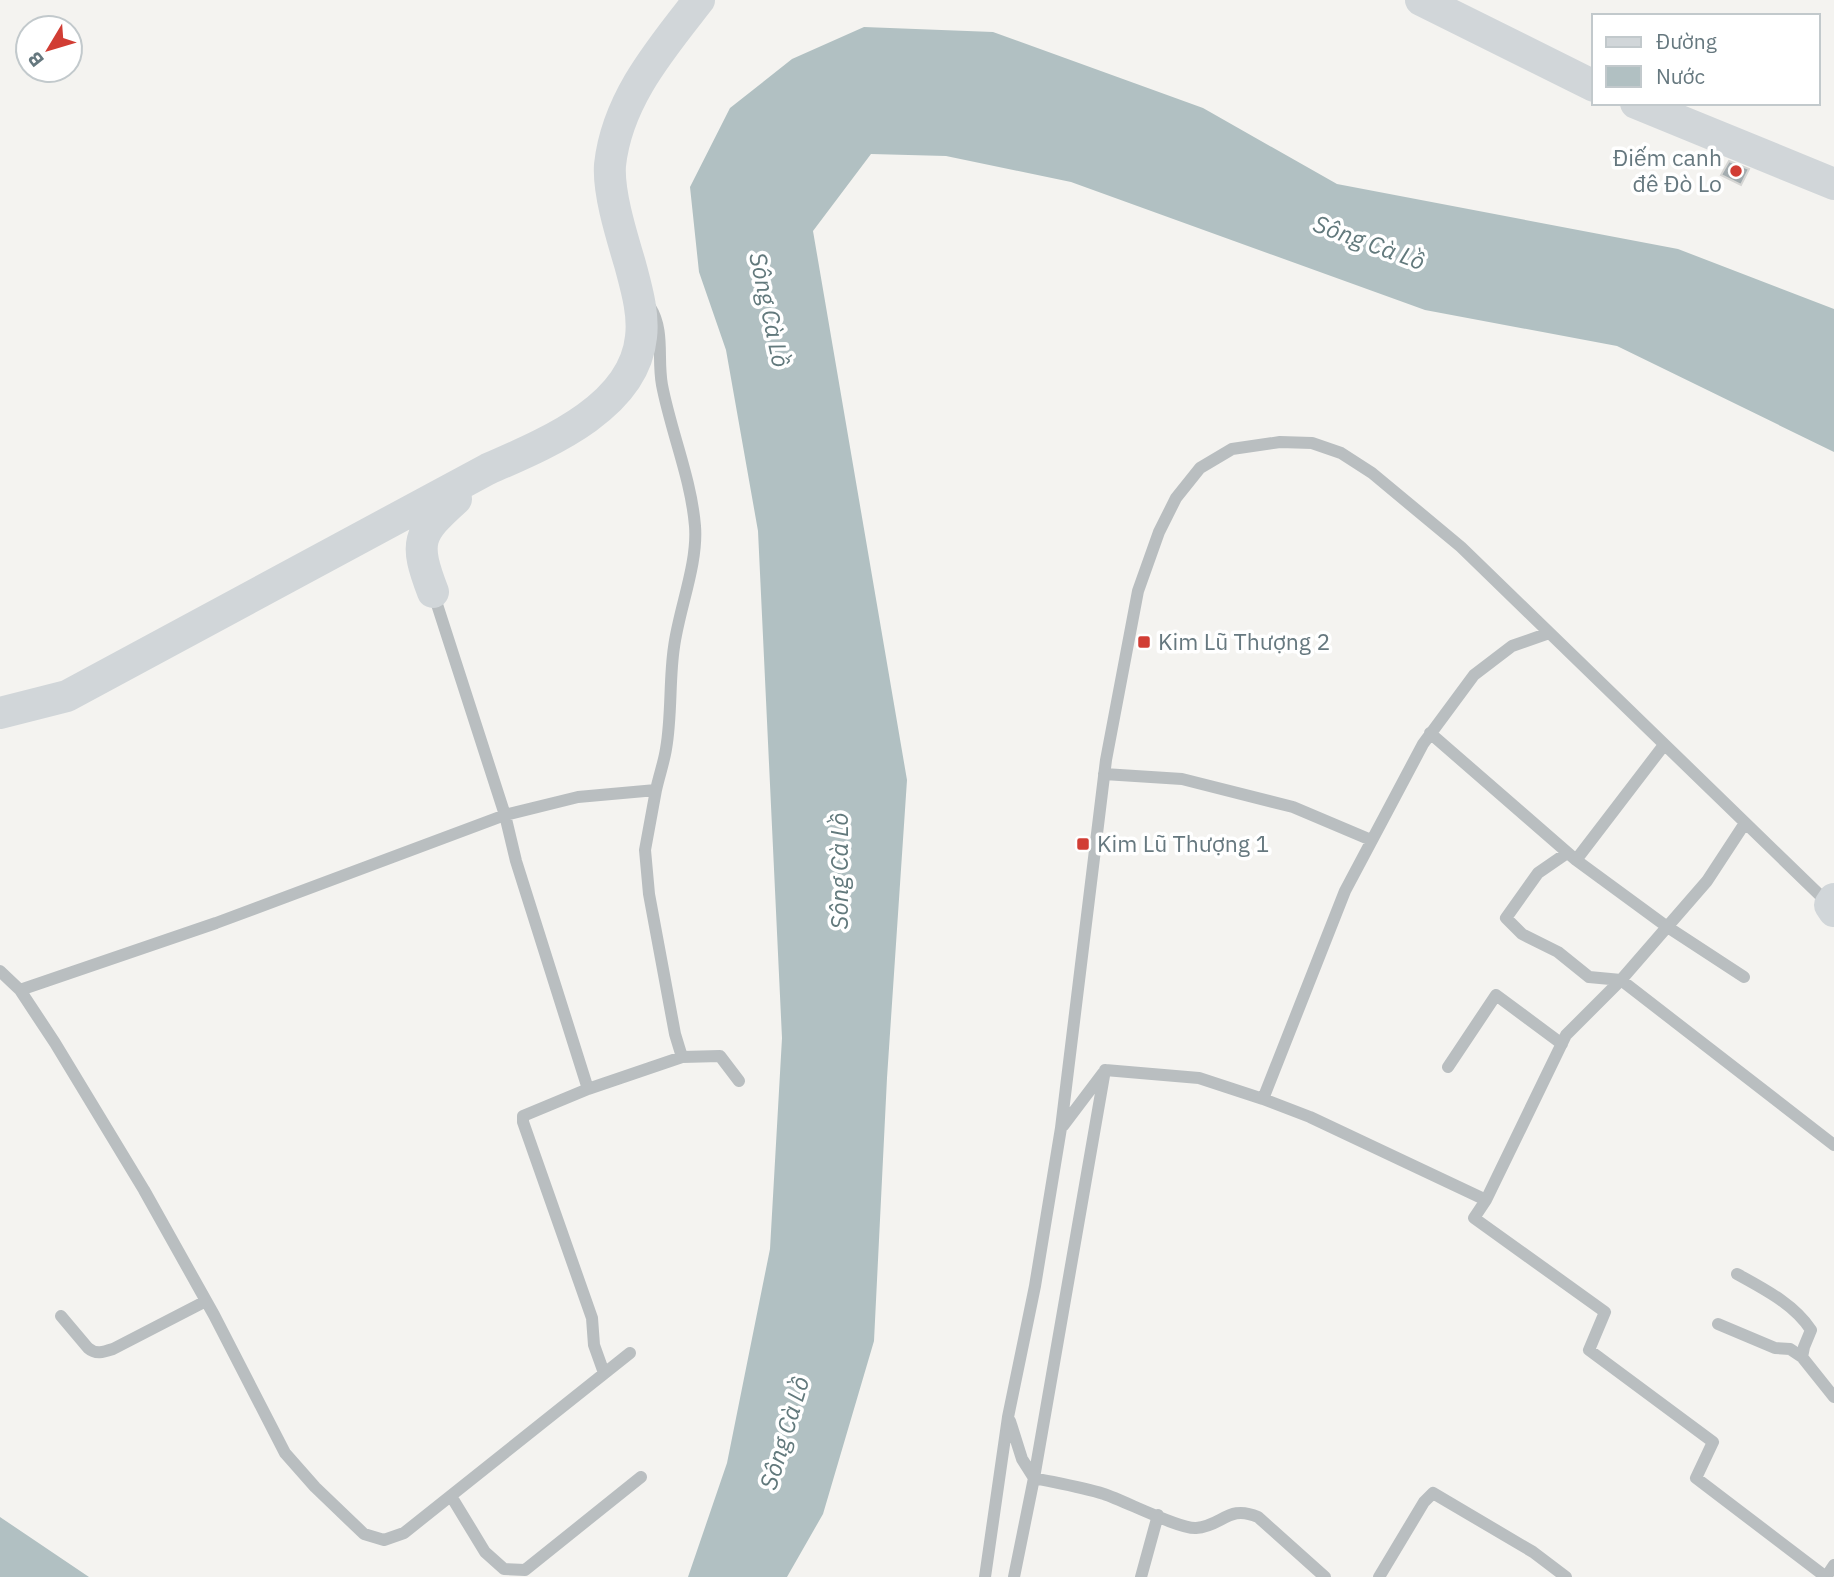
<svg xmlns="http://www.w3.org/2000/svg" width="1834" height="1577" font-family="'IBM Plex Sans',sans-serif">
  <rect width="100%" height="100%" fill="#f4f3f0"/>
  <path fill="#b1c0c2" d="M864 27 993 32 1203 108 1337 184 1678 249 1834 309V452L1617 346 1425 310 1071 182 946 156 871 154 813 231 907 780 887 1078 874 1341 823 1514 787 1577H688L727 1463 770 1249 782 1038 758 531 726 350 699 272 690 187 730 108 792 59Z
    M0 1517 89 1577H0Z"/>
  <path fill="#a3acaf" stroke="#d5d5d3" stroke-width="2" d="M1729 161 1749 169 1741 185 1721 175Z"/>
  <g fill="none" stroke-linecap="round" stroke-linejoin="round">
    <path stroke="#b9bec0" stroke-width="12" d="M650 307C665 331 657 358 662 385 671 432 691 478 695 526 698 564 679 609 674 647 669 680 672 715 666 749 664 762 659 776 656 790
      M433 592 505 815 516 861 588 1089
      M1430 733 1576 860 1666 926 1744 977
      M1104 774 1182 779 1293 807 1371 840
      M1745 823 1707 881 1621 980 1566 1035 1486 1200 1474 1218 1605 1312 1589 1350 1713 1442 1696 1478 1826 1577
      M1567 853 1538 873 1506 918 1522 934 1558 952 1589 977 1621 980 1834 1145
      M1576 860 1664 745
      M0 971 20 990 55 1043 144 1190 214 1315 285 1453 315 1487 364 1534 384 1540 404 1533 630 1353
      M20 990 216 923 505 815 578 797 656 790 645 850 649 894 675 1034 682 1057
      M1448 1067 1496 995 1562 1044
      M1105 1070 1199 1078 1263 1099 1310 1117 1486 1200
      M1263 1099 1345 891 1423 744 1474 675 1512 646 1549 633
      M1063 1126 1103 1073
      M1737 1274C1764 1289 1794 1304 1811 1330L1804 1347 1802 1357
      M61 1316 88 1348C96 1355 104 1352 113 1349L206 1301
      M1718 1324 1775 1348 1790 1349 1802 1357 1834 1397
      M604 1373 594 1345 592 1318 523 1122V1116L588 1089 682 1057 720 1056 739 1081
      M1010 1421 1022 1459 1034 1478C1057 1483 1081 1487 1104 1494 1125 1501 1179 1529 1196 1528 1223 1526 1228 1504 1258 1517L1325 1577
      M451 1496 485 1552 504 1569 525 1570 641 1477
      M985 1577 1008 1417 1035 1286 1061 1128 1106 760 1138 591 1159 532 1176 498 1200 468 1232 449 1280 442 1312 443 1341 453 1372 473 1461 547 1830 905
      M1014 1577 1034 1478 1105 1070
      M1141 1577 1158 1515
      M1379 1577 1424 1502 1433 1493 1533 1552 1566 1577
      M1826 1577 1834 1565"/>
    <path stroke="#d1d6d9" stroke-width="32" d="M1421 0 1594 86
      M1636 103 1834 184
      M433 592C414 542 417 534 456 499
      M0 713 67 696 488 469C545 444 634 408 641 337 644 313 636 287 630 264 622 237 608 193 610 165 617 100 660 50 699 0
      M1834 899 1830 905 1834 911"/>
  </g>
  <g fill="#d13d34" stroke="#fff" stroke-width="2.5">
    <circle cx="1736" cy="171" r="7"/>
    <rect x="1137" y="635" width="14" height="14" rx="3.5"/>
    <rect x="1076" y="837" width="14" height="14" rx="3.5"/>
  </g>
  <g text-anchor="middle" stroke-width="7" stroke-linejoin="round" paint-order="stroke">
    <g font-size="23" fill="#66787f" stroke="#fff" text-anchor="start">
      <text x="1722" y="166" text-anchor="end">Điếm canh<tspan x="1722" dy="26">đê Đò Lo</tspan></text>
      <text x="1158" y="650">Kim Lũ Thượng 2</text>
      <text x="1097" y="852">Kim Lũ Thượng 1</text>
    </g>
    <g font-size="24" font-style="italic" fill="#62797c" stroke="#fff">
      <text transform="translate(1369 243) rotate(20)" y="8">Sông Cà Lồ</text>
      <text transform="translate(769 310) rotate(78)" y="8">Sông Cà Lồ</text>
      <text transform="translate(840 871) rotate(-90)" y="8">Sông Cà Lồ</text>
      <text transform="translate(785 1433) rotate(-73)" y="8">Sông Cà Lồ</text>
    </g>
  </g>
  <rect x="1592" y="14" width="228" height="91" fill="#ffffff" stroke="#c2c9cc" stroke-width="2"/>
  <rect x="1606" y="37" width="35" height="10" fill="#d1d6d9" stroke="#c2c9cc" stroke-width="2"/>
  <text x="1656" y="49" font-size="21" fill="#66787f">Đường</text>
  <rect x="1606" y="66" width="35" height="21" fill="#b1c0c2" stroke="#c2c9cc" stroke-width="2"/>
  <text x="1656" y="84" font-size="21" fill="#66787f">Nước</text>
  <g transform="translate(49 49) rotate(232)"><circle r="33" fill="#ffffff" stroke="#c2c9cc" stroke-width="2"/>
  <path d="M0-5L12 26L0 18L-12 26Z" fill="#d13d34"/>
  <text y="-10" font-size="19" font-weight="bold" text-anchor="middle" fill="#66787f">B</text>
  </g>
</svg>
